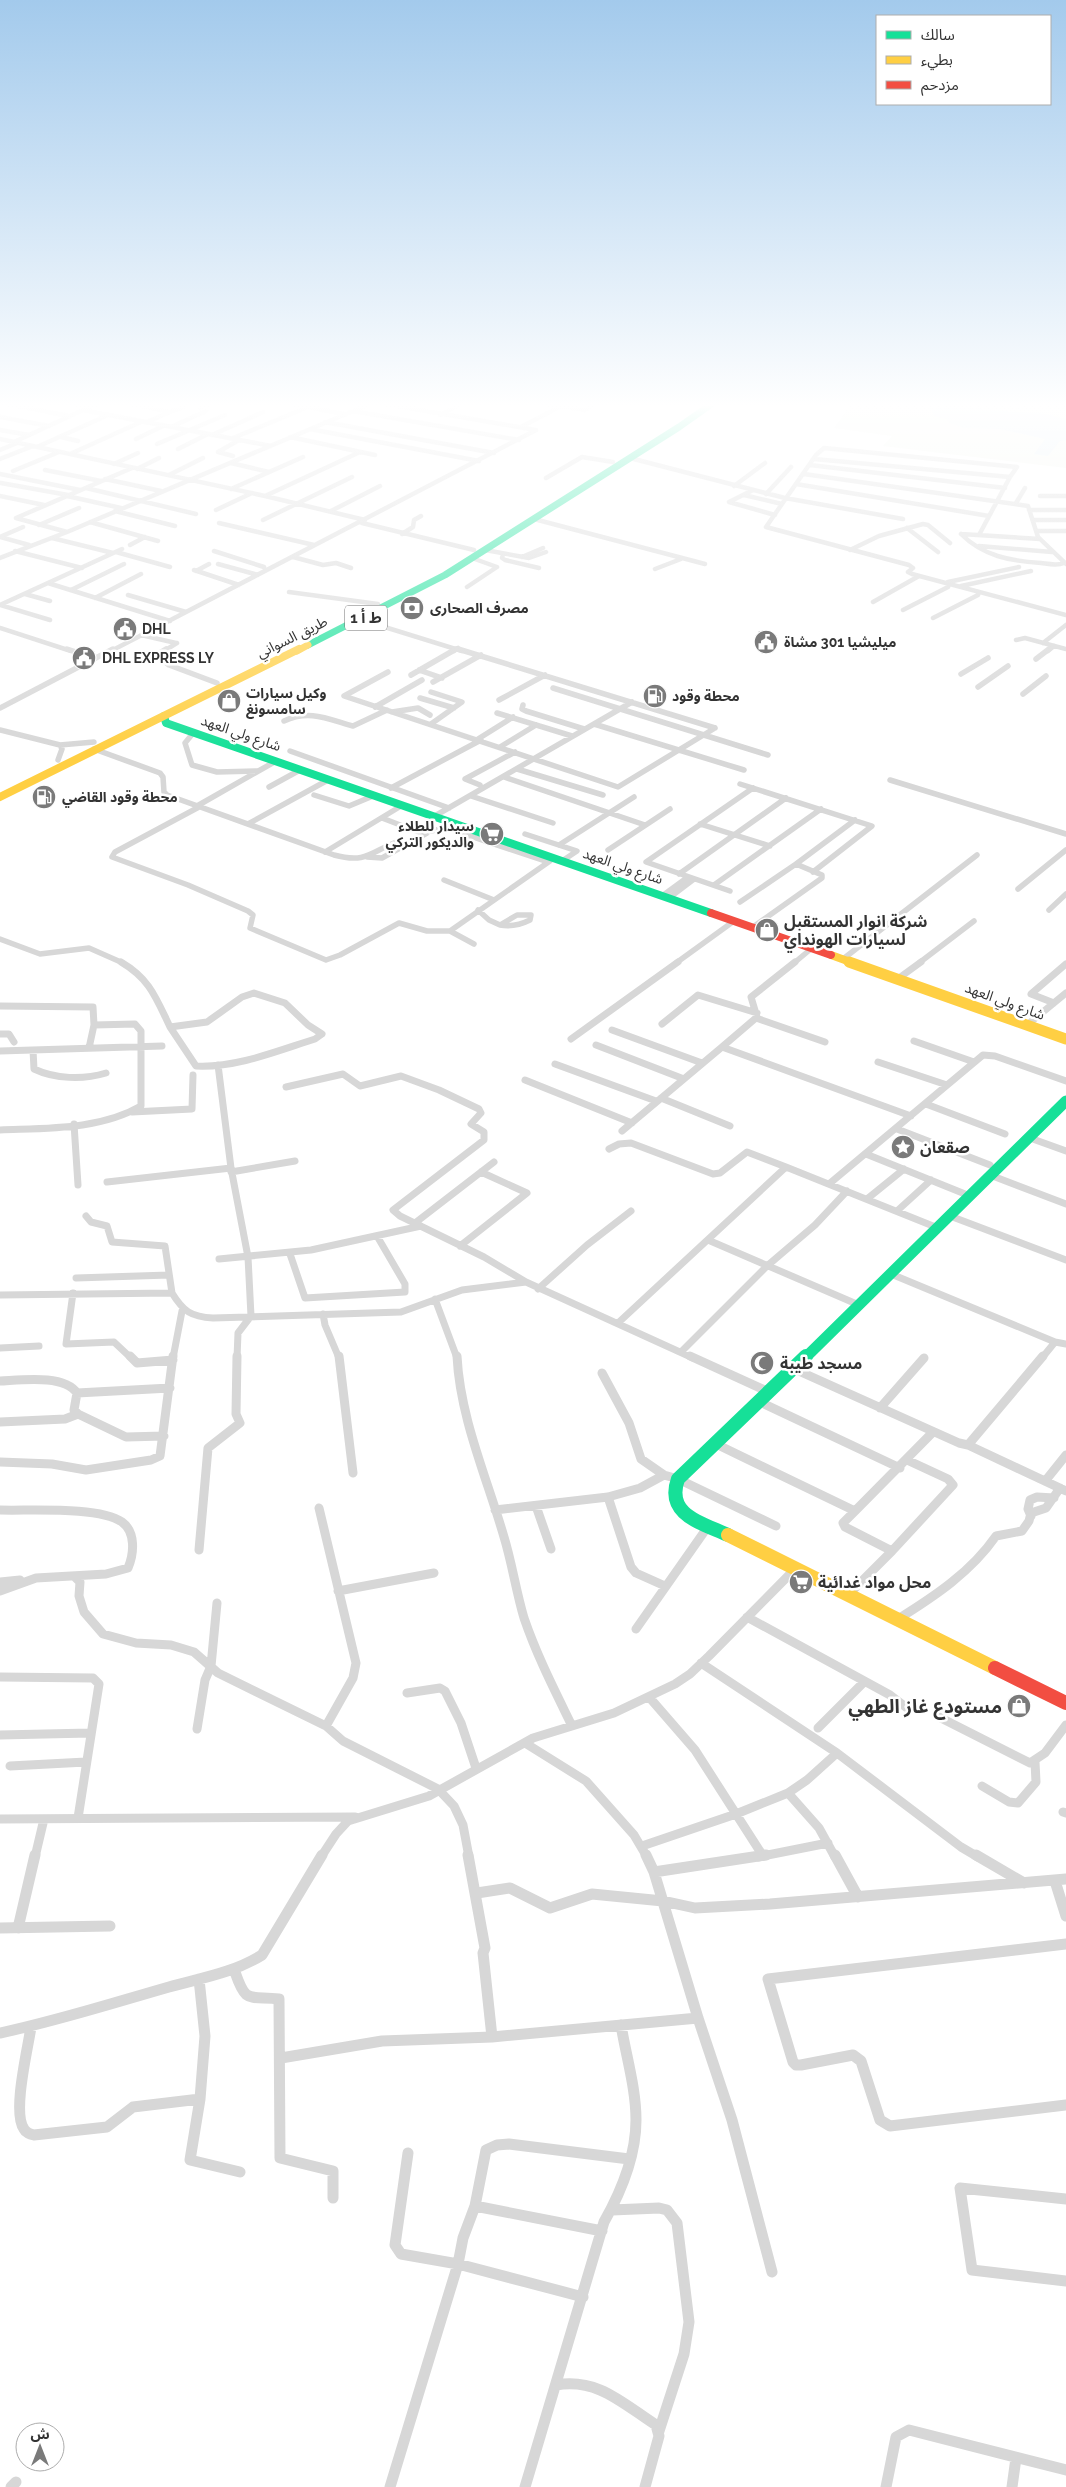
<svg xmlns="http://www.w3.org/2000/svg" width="1066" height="2487" font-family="Raleway,'Noto Sans Arabic',sans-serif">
  <rect width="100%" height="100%" fill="#fff"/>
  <path fill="#f1f5ed" d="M852 403H1066V468L883 446 892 436 834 428Z"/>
  <path fill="#ddebf3" d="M959 403 986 410 1047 414 1066 420V440L1060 441 1048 456 1034 454 1045 439 1000 429 964 428 949 423 947 419 934 416 930 407H946Z"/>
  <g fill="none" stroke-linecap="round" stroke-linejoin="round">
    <path stroke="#d7d7d7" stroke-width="4.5" d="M3 403 69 416
      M71 403 90 407
      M127 403 170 412 147 422
      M287 403 344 414
      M379 403 536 430
      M546 404 585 410 594 404 592 403
      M200 408 212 403
      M83 410 271 446
      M353 411 519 440
      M169 412 184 407
      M440 415 462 403
      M0 417 49 426
      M325 422 494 453
      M171 427 206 411
      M521 427 561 406
      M310 429 479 461
      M0 430 29 435
      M212 435 263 412
      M61 437 78 441
      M290 437 375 455
      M233 438 308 407
      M0 439 265 496 365 520
      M136 439 163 426
      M14 442 98 403
      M157 444 225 415
      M37 447 108 415
      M178 449 208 434
      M0 450 17 443
      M70 454 143 421
      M233 456 218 452 239 440
      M630 458 785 498 903 519
      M0 459 33 446
      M814 459 1010 477 979 535
      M231 463 269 472
      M114 464 138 453
      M810 465 1005 488
      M137 469 159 458
      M45 470 101 481
      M13 471 59 452
      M0 474 80 490
      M804 474 1028 506 1038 537 1066 564
      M169 475 203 458
      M1010 477 1017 467 824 448 816 455 766 527 909 565 913 568 908 572 912 574 1066 615
      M546 478 582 457 613 462
      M105 479 161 491
      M1 483 68 495
      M796 484 989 516
      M734 486 765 463
      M86 488 196 514
      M231 489 303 457
      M753 490 729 502 775 515
      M766 494 791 467
      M744 495 782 504
      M0 496 44 505
      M67 496 121 508
      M265 496 360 452
      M1040 496H1066
      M1016 503 1025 488
      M216 510 252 493
      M1029 510H1066
      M115 511 175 526
      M331 511 380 486
      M16 518 132 468
      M16 518 67 532
      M534 519 705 564
      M263 520 352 477
      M1033 520H1066
      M90 522 158 541
      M219 523 314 545
      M362 523 474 550
      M39 525 79 508
      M907 528 938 552
      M1036 531H1066
      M402 534 413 527 414 520 421 516
      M961 534C983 556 1010 561 1041 563 1049 564 1057 566 1064 563
      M961 534 1040 539
      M0 537 29 545
      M0 537 23 527
      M52 538 113 553
      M130 545 145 537
      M979 546 1052 552
      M485 550 529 558 546 552
      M850 550 879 536 923 524 928 525 950 543
      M15 551 82 568
      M214 551 264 567
      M116 552 170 567
      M503 554 502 558 505 560 539 568
      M293 557 323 565 336 563 351 568
      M522 557 543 548
      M0 558 67 532 372 403
      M218 564 258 575
      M655 569 681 559
      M194 570 239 585
      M196 571 209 564
      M948 582 1019 567
      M48 583 170 621
      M961 586 1031 571
      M467 587 497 567 472 558
      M71 590 124 564
      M289 592 378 604
      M25 594 50 601
      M128 595 186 612
      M95 598 141 574
      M873 602 919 576
      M0 605 122 549
      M0 605 50 620
      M903 610 948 587
      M933 618 978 595
      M362 620 462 651
      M0 628 71 651
      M141 635 176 643
      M1016 640 1025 638 1066 649
      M1043 643 1066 625
      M111 651 536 430
      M164 651 177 643
      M454 651 458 648
      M1048 651 1054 646"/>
    <path stroke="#d7d7d7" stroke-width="5.5" d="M67 649 94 658
      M166 649 161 652 160 658 169 665 217 683
      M458 649 715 728
      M1036 659 1049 649
      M419 670 442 678
      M388 672 344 696 618 787 715 728
      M961 674 988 658
      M411 675 456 649
      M433 682 481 655
      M978 687 1008 666
      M553 688 768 755
      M431 692 462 702 431 724
      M1023 694 1046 676
      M420 698 454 708
      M499 700 545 675
      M523 705 522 709 526 711 584 729
      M375 707 422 680
      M0 708 113 649
      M392 712 418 708 430 715
      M497 713 572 736
      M284 721C309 709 328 719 353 726L387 710
      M594 724 744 770
      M0 730 60 745 94 742
      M194 732 185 743 192 765 217 772 257 771
      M478 739 513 717
      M500 747 536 725
      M94 749 160 773 163 777 164 792 167 795 334 855C368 864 371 851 399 841
      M290 751 449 808
      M58 760 62 749 60 745
      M517 769 603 795
      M504 777 645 825
      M890 780 1066 834
      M740 784 872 826 813 872
      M480 785 465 779 515 752
      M269 787 300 770
      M391 788 481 740
      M314 795 349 806 373 796
      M471 796 553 823
      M197 806 276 761
      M199 807 115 852 112 857 188 885 248 911 253 915 250 928 326 960 340 955 399 923 427 931H450
      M433 817 632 702
      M382 818 421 833 446 828 548 862
      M248 824 328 780
      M700 824 770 846
      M525 834 577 851 562 861
      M559 845 634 797
      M608 850 670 809
      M325 852 401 806
      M367 857 382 858 427 833
      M679 874 786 798
      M444 880 494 900
      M714 885 821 809
      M1018 889 1066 850
      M730 891 646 862 753 788
      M662 896 688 877
      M669 898 694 879
      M740 902 796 864
      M478 910 489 920 500 925
      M1049 910 1066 894
      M517 915H531L530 920C520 925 511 927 500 925Z
      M753 927 822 878V875L796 864 855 820
      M0 939 40 954 89 948 123 963
      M474 944 450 931 550 861
      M843 959 977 855
      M676 963 734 921
      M794 963 812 948
      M919 963 974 921"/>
    <path stroke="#d7d7d7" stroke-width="7" d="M121 962C150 979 156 998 170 1027
      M899 978 921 962
      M254 993 285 1003 308 1025 322 1034 315 1039C277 1051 236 1068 196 1066L170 1027 207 1022 242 997Z
      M1054 1003 1031 994 1066 964
      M0 1006 93 1007 94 1025 89 1048
      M756 1018 825 1042
      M662 1024 698 995 757 1013
      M1027 1025 1066 993
      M612 1030 702 1063
      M0 1034H9L14 1042
      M571 1039 678 962
      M914 1041 974 1062
      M596 1045 684 1079
      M722 1047 757 1017 751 997 795 962
      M33 1050 34 1069C55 1079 83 1080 106 1073
      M0 1051 162 1046
      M878 1062 947 1085
      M555 1064 656 1101
      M218 1065 231 1168 248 1257 251 1316 238 1333 237 1358
      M525 1080 632 1123
      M286 1087 343 1074 360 1086 401 1076 439 1090 479 1109 481 1113 471 1124 484 1132V1140L393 1210 400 1216 484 1257 526 1282
      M661 1098 730 1126
      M926 1104 1005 1134
      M132 1112 192 1109 193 1075
      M74 1124 78 1185
      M897 1129 990 1165
      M0 1130C46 1128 100 1130 141 1106V1031L135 1024 94 1025
      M622 1131 722 1047 911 1116
      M1030 1138 1066 1151
      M609 1149 619 1144 631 1143 713 1174 720 1173 747 1152 786 1167
      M866 1154 970 1196
      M231 1172 295 1161
      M990 1175 1066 1204
      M107 1182 231 1168
      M829 1184 983 1055 995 1056 1066 1081
      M867 1199 904 1169
      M897 1211 931 1180
      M86 1216 91 1222 107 1226 112 1242 165 1246 172 1293
      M950 1216 1066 1260
      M415 1223 494 1162
      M708 1240 859 1305
      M460 1246 527 1193 481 1172
      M290 1254 305 1298 405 1292V1284L377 1236
      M219 1259 311 1250 421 1226
      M891 1274 1055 1342
      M76 1278 169 1275
      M538 1289 587 1245 631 1211
      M73 1293 66 1344 114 1342 131 1358
      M0 1295 172 1293C183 1311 191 1317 213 1318L401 1312 462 1290 526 1282 693 1358
      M435 1299 457 1358
      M323 1314 325 1325 339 1358
      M618 1323 786 1167 938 1228
      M0 1348 39 1346
      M682 1351 767 1266 815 1225 847 1191
      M173 1358 182 1311
      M1042 1358 1055 1342 1066 1344"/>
    <path stroke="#d7d7d7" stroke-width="9" d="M130 1356 137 1363 173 1360
      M339 1356 353 1473
      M457 1356C460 1418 487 1478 504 1537 512 1563 516 1591 524 1618 537 1656 555 1691 572 1726
      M690 1356 769 1392
      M792 1368 959 1443 968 1445 1066 1491
      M602 1373 629 1423 641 1459 664 1475 678 1479 776 1526
      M0 1381C21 1380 64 1374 77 1393L74 1410 78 1414 126 1437 164 1436
      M77 1393 170 1388
      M760 1402 900 1468
      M880 1408 924 1358
      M0 1422 65 1419 78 1414
      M716 1444 855 1511 933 1432
      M968 1445 1043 1356
      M0 1462 52 1464 86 1470 151 1460 160 1456 173 1356
      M1046 1480 1066 1455
      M608 1497 631 1567 636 1573 665 1586
      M536 1506 551 1549
      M319 1508 356 1663 353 1678 326 1726
      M0 1510C29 1511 99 1506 122 1522 136 1532 134 1554 128 1568L106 1574 36 1578 0 1591
      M495 1510 608 1497 640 1488 664 1475
      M855 1511 843 1523 845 1527 892 1551 953 1485 948 1479 907 1460
      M1031 1516 1028 1509 1030 1500 1037 1497 1054 1498
      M199 1550 208 1448 240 1423 236 1414 237 1356
      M75 1577 80 1582 79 1596 84 1612 103 1634 136 1643 171 1645 194 1652 218 1673 326 1726 343 1741 438 1789 454 1806 463 1825 469 1857
      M0 1582 20 1580
      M338 1591 434 1573
      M848 1595 892 1551
      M747 1617 890 1695 907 1708
      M898 1619C935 1596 971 1572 996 1536L1022 1531 1029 1521 1031 1513 1046 1508 1060 1488
      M636 1629 709 1525
      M701 1663 837 1753 961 1847 978 1857
      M0 1677 93 1678 99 1684 78 1818
      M407 1693 440 1688 445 1691 461 1723 476 1768
      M649 1697 695 1750 763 1856
      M937 1716 1030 1763 1045 1753 1066 1725
      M818 1728 864 1682
      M197 1729 205 1680 211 1666 217 1603
      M0 1735 90 1733
      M525 1743 586 1781 634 1835 647 1857
      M10 1766 86 1762
      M982 1786 1009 1802 1018 1803 1036 1782 1035 1762
      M788 1793 819 1828 835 1857
      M1063 1812 1066 1813
      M0 1819 355 1817
      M642 1846 736 1814 788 1793 807 1780 837 1753
      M35 1857 44 1819
      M321 1857 336 1834 348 1821 429 1796 533 1738 614 1713 675 1684 690 1674 709 1656 795 1569
      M758 1857 828 1843"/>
    <path stroke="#d7d7d7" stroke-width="11" d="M468 1855 485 1948 483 1953 492 2037
      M646 1855 654 1872 698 2018 732 2120 772 2272
      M835 1855 858 1897
      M976 1855 1024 1883
      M654 1872 766 1855
      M1055 1881 1066 1916
      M477 1893 510 1888 550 1908 592 1894 663 1901 695 1908 770 1904 1066 1879
      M0 1928 110 1926
      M18 1928 35 1855
      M1066 1944 768 1979 793 2062 796 2065H801L853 2055 861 2061 880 2120 890 2126 1066 2105
      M235 1972C246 2004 248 1996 279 1999L280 2158 333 2171V2198
      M199 1979 205 2036 200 2099 190 2160 240 2172
      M31 2027C28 2048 12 2113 24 2129 26 2133 30 2134 34 2135L107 2127 133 2107 200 2099
      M0 2033C57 2021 113 2003 169 1987 201 1978 233 1973 262 1955L322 1855
      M281 2058 382 2041 492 2037 698 2018
      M408 2153 395 2245 401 2254 458 2264 583 2297
      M1066 2199 960 2188 972 2270 1066 2281
      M475 2206 602 2231
      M612 2210 659 2208 667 2210 677 2223 689 2322 684 2354 659 2431
      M556 2385C598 2378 622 2403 656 2425L659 2436 645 2487
      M11 2487 16 2482
      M390 2487 458 2264 463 2238 475 2206 486 2150 497 2145 509 2144 629 2159
      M525 2487 604 2222C621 2192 636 2155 636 2120 636 2088 626 2056 621 2025
      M886 2487 896 2437 909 2430 1066 2470
      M1012 2487 1016 2458"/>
    <path stroke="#16e098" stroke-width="7" d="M308 645 445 575 679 427 713 403"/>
    <path stroke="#16e098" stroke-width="8" d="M164 716 166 723 711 913"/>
    <path stroke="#16e098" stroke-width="11" d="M805 1358 1066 1101"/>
    <path stroke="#16e098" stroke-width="14" d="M728 1535C702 1523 665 1515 678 1479L806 1356"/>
    <path stroke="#ffcf43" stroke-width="7" d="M297 651 308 645"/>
    <path stroke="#ffcf43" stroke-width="8" d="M0 797 299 649
      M831 955 853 963"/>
    <path stroke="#ffcf43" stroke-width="11" d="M849 962 1066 1039"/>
    <path stroke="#ffcf43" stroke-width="14" d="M728 1535 995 1668"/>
    <path stroke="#f24e42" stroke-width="8" d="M711 913 831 955"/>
    <path stroke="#f24e42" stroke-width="14" d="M995 1668 1066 1703"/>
  </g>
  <linearGradient id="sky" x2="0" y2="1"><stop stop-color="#a3caec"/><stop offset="0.54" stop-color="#fff"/><stop offset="1" stop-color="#fff" stop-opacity="0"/></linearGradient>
  <rect width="1066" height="751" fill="url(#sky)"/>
  <defs>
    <g id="bank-disc" transform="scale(1.25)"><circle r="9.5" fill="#7a7a7a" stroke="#fff"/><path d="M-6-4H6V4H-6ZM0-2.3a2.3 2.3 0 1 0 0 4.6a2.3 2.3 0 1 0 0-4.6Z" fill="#fff"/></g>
    <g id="civic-disc" transform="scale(1.25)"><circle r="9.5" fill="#7a7a7a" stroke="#fff"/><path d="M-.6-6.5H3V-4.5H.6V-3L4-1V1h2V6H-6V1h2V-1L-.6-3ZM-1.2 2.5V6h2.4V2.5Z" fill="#fff"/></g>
    <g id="fuel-disc" transform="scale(1.25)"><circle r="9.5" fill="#7a7a7a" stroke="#fff"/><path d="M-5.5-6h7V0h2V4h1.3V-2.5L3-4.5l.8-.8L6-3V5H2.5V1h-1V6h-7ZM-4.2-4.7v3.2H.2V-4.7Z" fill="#fff"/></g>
    <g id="shop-disc" transform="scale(1.25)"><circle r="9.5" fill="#7a7a7a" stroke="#fff"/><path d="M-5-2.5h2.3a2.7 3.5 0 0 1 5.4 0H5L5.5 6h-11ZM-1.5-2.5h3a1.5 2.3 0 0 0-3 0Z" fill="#fff"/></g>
    <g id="supermarket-disc" transform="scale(1.25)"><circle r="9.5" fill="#7a7a7a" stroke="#fff"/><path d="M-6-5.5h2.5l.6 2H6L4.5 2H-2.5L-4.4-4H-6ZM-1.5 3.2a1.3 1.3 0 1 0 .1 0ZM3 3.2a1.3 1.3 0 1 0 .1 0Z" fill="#fff"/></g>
    <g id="sight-disc" transform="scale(1.25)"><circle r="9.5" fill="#7a7a7a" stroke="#fff"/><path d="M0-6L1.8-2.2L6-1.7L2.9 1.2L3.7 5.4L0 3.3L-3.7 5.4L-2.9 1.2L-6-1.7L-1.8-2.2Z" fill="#fff"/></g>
    <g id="mosque-disc" transform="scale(1.25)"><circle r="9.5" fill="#7a7a7a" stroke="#fff"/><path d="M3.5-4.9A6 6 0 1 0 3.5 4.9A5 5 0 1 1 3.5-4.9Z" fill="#fff"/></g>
  </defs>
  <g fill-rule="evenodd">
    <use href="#bank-disc" x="412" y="608"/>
    <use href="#civic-disc" x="125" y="629"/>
    <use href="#civic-disc" x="766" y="642"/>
    <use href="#civic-disc" x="84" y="658"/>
    <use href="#fuel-disc" x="655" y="696"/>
    <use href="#shop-disc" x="229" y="701"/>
    <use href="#fuel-disc" x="44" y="797"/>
    <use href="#supermarket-disc" x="492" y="834"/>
    <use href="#shop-disc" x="767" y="930"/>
    <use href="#sight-disc" x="903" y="1147"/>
    <use href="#mosque-disc" x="762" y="1363"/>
    <use href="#supermarket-disc" x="801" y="1582"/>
    <use href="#shop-disc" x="1019" y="1706"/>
  </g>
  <g text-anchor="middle" stroke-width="5" stroke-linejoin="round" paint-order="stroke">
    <g font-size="14" font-weight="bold" fill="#333" stroke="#fff" text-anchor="start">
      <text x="430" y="613">مصرف الصحارى</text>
      <text x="142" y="634">DHL</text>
      <text x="784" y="647">ميليشيا 301 مشاة</text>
      <text x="102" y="663">DHL EXPRESS LY</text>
      <text x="246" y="698">وكيل سيارات<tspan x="246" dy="16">سامسونغ</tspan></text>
      <text x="672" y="701">محطة وقود</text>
      <text x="62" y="802">محطة وقود القاضي</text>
      <text x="474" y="831" text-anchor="end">سيدار للطلاء<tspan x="474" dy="16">والديكور التركي</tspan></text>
    </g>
    <g font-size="14" fill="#333" stroke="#fff">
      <text transform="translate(292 637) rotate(-26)" y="5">طريق السواني</text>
      <text transform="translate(241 733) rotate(19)" y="5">شارع ولي العهد</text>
      <text transform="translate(623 866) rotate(19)" y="5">شارع ولي العهد</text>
      <text transform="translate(1005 1001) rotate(20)" y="5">شارع ولي العهد</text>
    </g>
    <rect fill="#fff" stroke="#707070" stroke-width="1" x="345" y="605.5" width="42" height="25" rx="4"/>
    <g font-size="15" font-weight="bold" fill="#333">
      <text x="366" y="623">ط أ 1</text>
    </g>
    <g font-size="16" font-weight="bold" fill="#333" stroke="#fff" text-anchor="start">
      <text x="784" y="927">شركة انوار المستقبل<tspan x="784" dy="18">لسيارات الهونداي</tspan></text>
      <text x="920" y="1153">صقعان</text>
      <text x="780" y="1369">مسجد طيبة</text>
      <text x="818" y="1588">محل مواد غدائية</text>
    </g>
    <g font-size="19" font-weight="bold" fill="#333" stroke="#fff" text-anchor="end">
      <text x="1002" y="1713">مستودع غاز الطهي</text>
    </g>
  </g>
  <rect x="876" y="15" width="175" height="90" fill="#ffffff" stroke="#adadad"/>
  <rect x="886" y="31" width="25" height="8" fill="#16e098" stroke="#adadad"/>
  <text x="921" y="40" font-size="15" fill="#333333">سالك</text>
  <rect x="886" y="56" width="25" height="8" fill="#ffcf43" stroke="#adadad"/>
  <text x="921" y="65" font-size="15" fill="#333333">بطيء</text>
  <rect x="886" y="81" width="25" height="8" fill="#f24e42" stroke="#adadad"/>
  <text x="921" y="90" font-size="15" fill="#333333">مزدحم</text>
  <g transform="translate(40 2447)"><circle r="24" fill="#ffffff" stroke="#adadad"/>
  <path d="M0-4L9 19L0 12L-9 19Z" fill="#7a7a7a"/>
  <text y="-8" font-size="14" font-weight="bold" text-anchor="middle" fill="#333333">ش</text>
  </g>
</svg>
